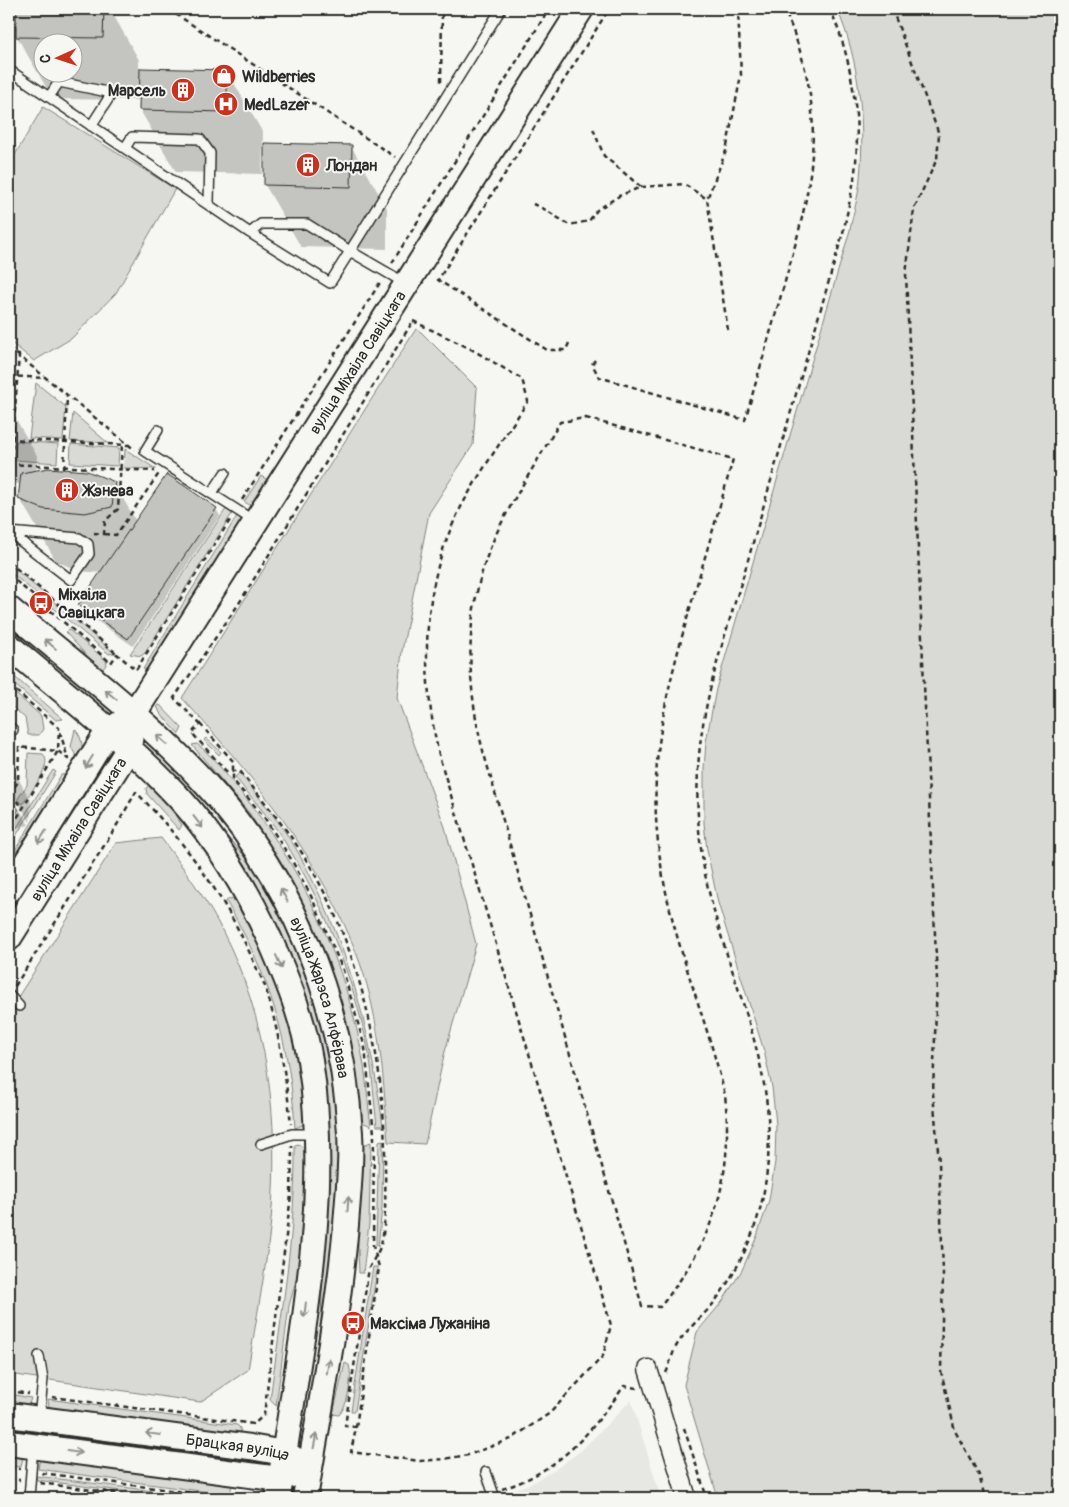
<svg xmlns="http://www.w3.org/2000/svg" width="1069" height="1507" font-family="Pangolin,sans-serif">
  <rect width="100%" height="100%" fill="#f6f6f2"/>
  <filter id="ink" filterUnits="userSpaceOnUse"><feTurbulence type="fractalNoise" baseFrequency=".02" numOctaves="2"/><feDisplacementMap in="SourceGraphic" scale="10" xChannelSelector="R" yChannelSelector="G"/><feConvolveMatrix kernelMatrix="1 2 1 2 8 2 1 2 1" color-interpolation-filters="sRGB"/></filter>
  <g filter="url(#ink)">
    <path fill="#e7e7e3" d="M631 1400 661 1498H492L532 1483 556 1469 582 1450Z"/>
    <path fill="#d9d9d5" stroke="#828280" d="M837 9H1060V1498H718L684 1385 697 1332 722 1302 742 1270 757 1236 769 1200 775 1162 776 1124 772 1087 764 1051 718 903 707 850 704 823V769L706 742 716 689 850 230C853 213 859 195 860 178 865 122 860 61 837 9Z
      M43 107 175 189 116 293 72 338 34 361 9 341V165Z
      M416 329 421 332 477 388 473 445 429 513 402 651 397 698 445 827 476 944 444 1055 425 1144 388 1142C384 1083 380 1019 360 963 323 860 254 777 182 698Z
      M36 383 66 407 63 440 29 438Z
      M73 413 108 443 70 441Z
      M16 441 58 444 57 463 15 460Z
      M71 444 119 448 118 466 70 463Z
      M125 449 156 469 124 468Z
      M261 476 273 483 252 506 244 502Z
      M226 509 233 512 145 653 141 656 130 654Z
      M237 516 242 517 245 523 150 670 143 669Z
      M9 564 112 651 114 653 109 654 9 571Z
      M69 630 106 660 107 664 101 671 65 632Z
      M9 672 63 719 56 720 9 680Z
      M9 688 41 716 43 729 39 735H28L25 718 9 704Z
      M160 705 182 728 179 734 160 713 157 706Z
      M75 729C84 740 83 749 79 761L71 747Z
      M206 738 221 752 219 755 204 740Z
      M197 744C212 755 224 772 236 786 301 863 348 966 364 1066 367 1086 368 1106 371 1126L362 1122 358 1116 270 850 250 814 192 745Z
      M28 753 43 754C54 765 30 792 23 804L17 800 27 785Z
      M53 770 56 772 9 847V840Z
      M170 773C185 781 218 825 231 841 240 851 250 861 258 872 310 948 339 1064 339 1156 339 1241 322 1325 309 1408L321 1318 323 1263 306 999C291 956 274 915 250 877 228 841 196 807 170 773Z
      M240 773C260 799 282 824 298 852 348 944 369 1023 383 1126H377C374 1102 373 1077 369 1054 353 975 321 894 275 827 263 810 248 794 235 777Z
      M69 774 9 875V860L61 775Z
      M151 784 158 790 182 825 179 830 147 794 146 788Z
      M13 806 19 809 9 826V813Z
      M161 838C183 867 205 897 222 930 268 1018 280 1121 271 1220 266 1270 256 1320 248 1370L200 1402 9 1374V1011L116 843Z
      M51 845 54 847 9 930V911Z
      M232 898 260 938 292 1027 305 1120 303 1125 295 1128C290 1042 270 976 226 901Z
      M383 1140 382 1207 378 1247 376 1244 379 1141Z
      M371 1142 369 1224 363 1273H359L357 1224 360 1150 363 1145Z
      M298 1144 307 1149 302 1258 289 1306 276 1406 270 1400C281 1316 296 1230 295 1145Z
      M373 1267H377V1271L355 1411H351Z
      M345 1363 349 1365C353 1377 348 1406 339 1415L333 1414Z
      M9 1394 31 1398 28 1407 9 1405Z
      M48 1399 237 1425 240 1428 241 1437 54 1411 49 1407Z
      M9 1424 229 1456V1457L158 1448 119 1449 9 1434Z
      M9 1454 23 1457 21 1467 9 1466Z
      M40 1457 232 1484 230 1495 38 1469Z
      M36 1476 208 1498H175L37 1480Z"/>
    <path fill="#0003" fill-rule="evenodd" d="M9 9H110L139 60V69L227 71 263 133 262 174 176 172 140 110V100L53 99 17 37V30H9ZM42 42H72V72H42Z
      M266 145 351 146 387 208V249L301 247 265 185Z
      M9 407 37 456 36 472 114 483 136 521 216 509 220 516 133 646 84 612 80 605 101 573 79 571 56 561 20 499 21 483 9 486Z
      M9 762 31 801 30 822 12 792H9L29 825 9 830Z"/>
    <path fill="#c3c3c0" stroke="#2b2b2b" d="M16 9H104L103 38 16 37Z
      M140 68 227 70V112L139 110Z
      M264 143 352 145 351 187 264 185Z
      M48 468 87 471 115 482 112 507 85 513 43 509 18 499 21 473Z
      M167 474 217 508 128 639 78 605Z"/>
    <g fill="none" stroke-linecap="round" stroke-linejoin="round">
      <g stroke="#2b2b2b" stroke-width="12">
        <path id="lane" d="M9 70 250 233 330 283 350 251 405 283
          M49 97 59 82 112 93 91 126
          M125 148 132 137 200 139 210 153 209 204
          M250 233 261 224H307L350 251 501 9
          M158 430 145 451 254 521
          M212 493 225 473
          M9 531V532L71 580 89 554 88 544 79 538 9 532
          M9 726 13 730
          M9 995 19 1006
          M261 1144 292 1134H317
          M39 1418 43 1379 39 1356
          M486 1472 495 1498
          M29 1498 33 1446"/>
      </g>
      <g stroke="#2b2b2b" stroke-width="21">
        <path id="street" d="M648 1369 687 1498"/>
      </g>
      <g stroke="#2b2b2b" stroke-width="28">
        <g id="secondary">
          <path id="s1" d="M9 609C75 665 146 718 204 782 292 877 343 1004 350 1133 352 1164 348 1195 346 1225 338 1317 320 1407 305 1498"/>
          <path d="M9 646C68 696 130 744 182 801 219 843 247 890 270 940 287 979 303 1018 310 1060 333 1206 297 1353 278 1498"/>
          <path id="s2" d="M9 890 108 731 133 715 581 9"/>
          <path id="s3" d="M9 938 129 748 131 734"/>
          <path id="s4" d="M9 1415 250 1447 284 1453 298 1461"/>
          <path d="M9 1443 280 1479 296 1473"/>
        </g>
      </g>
      <path stroke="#2b2b2b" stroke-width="2.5" stroke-dasharray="5 4" stroke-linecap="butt" d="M168 9 395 157
        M892 9 939 134 937 159 914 209 906 274 937 980 933 1093 939 1162 943 1272 941 1371 955 1431 979 1475 985 1498
        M441 82 442 9
        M641 187 684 184 707 199
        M533 204 546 210 569 225 589 221 597 210 619 196 641 187 604 156 592 126
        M392 263 549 9
        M413 321 471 349 522 379 528 401C505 436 481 470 461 507 420 586 420 675 440 759L611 1325 603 1356 550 1413 511 1439 468 1455 444 1459 420 1461 351 1452 356 1427 345 1426 369 1268C373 1260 379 1252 381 1244 387 1221 385 1184 385 1160 385 1056 358 941 302 853 283 824 261 798 240 771H226L192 733 200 724 174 698 238 605Z
        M728 330 707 199 726 151 741 75 738 9
        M569 343 566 350H547L438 280 609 9
        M9 348 135 450
        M9 354 19 355 9 488
        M595 360 592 364 599 377 745 420C758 375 771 330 784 285 814 181 830 112 784 9
        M9 376 45 378
        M586 418 733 459C720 506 706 554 692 601 667 689 646 764 660 858 671 939 706 1015 725 1095 734 1180 713 1241 660 1307L642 1306 482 747C464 673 465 598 499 528 517 492 540 457 560 422Z
        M9 439 128 445
        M9 464 155 471
        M64 469 67 396
        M242 500 381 281
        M9 513 13 520
        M94 533 104 534 105 521 118 509 122 445
        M104 534 116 535 160 472
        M9 562 117 654
        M9 575 111 663 117 654 136 670 230 520
        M9 685 59 728 58 751 9 831
        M200 724 233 761V780L264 817 291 859 311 896 343 970 365 1048 374 1133 373 1246 379 1267 356 1427
        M9 794 18 782 19 747 58 751 68 759 60 732
        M9 796 24 807
        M15 986 114 830 136 792C184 841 224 895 252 958 257 970 264 981 267 993 280 1036 286 1080 291 1124
        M666 1373C670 1365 672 1353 677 1345 687 1328 705 1315 716 1300 738 1270 756 1232 763 1196 787 1077 730 990 706 879 699 844 696 807 698 771 701 699 728 628 748 560 780 449 812 339 844 229 847 213 851 196 854 180 862 124 853 60 830 9
        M9 1391 29 1394
        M52 1397 254 1424 264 1415 291 1195 292 1146
        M684 1428 707 1498
        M9 1468 20 1469
        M42 1473 229 1498
        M9 1479 20 1480
        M40 1483 152 1498
        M502 1489C559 1471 591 1433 624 1386L637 1388
        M344 1498V1495L373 1498
        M467 1498 482 1495"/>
      <use href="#lane" stroke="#f6f6f2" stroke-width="9"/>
      <use href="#street" stroke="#f6f6f2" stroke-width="18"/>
      <use href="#secondary" stroke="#f6f6f2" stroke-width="24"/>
    </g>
    <defs><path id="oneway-shaft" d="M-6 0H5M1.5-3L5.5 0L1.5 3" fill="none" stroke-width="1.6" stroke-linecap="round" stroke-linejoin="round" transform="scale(1.25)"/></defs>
    <g stroke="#90908e">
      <use href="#oneway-shaft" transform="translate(50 644) rotate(-140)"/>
      <use href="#oneway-shaft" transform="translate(111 695) rotate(-140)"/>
      <use href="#oneway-shaft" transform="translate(162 740) rotate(-139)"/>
      <use href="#oneway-shaft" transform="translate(89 762) rotate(121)"/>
      <use href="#oneway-shaft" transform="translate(198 822) rotate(52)"/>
      <use href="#oneway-shaft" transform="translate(42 837) rotate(122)"/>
      <use href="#oneway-shaft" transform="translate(284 895) rotate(-118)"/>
      <use href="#oneway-shaft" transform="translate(279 962) rotate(66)"/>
      <use href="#oneway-shaft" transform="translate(348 1204) rotate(-86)"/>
      <use href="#oneway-shaft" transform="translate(305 1310) rotate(97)"/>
      <use href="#oneway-shaft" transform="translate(328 1366) rotate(-81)"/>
      <use href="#oneway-shaft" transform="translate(153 1434) rotate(-172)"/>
      <use href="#oneway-shaft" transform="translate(315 1441) rotate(-79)"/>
      <use href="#oneway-shaft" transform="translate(74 1452) rotate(8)"/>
    </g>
  </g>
  <defs>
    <g id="shop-disc" transform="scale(1.25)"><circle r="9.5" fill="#c8321e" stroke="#f6f6f2"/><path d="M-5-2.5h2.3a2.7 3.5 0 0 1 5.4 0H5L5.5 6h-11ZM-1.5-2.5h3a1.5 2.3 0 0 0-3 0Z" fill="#fff"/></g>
    <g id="building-disc" transform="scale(1.25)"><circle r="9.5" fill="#c8321e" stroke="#f6f6f2"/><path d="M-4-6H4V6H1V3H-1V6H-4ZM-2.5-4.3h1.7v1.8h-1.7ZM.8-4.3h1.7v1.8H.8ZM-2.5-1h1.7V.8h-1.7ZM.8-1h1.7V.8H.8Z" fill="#fff"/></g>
    <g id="hospital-disc" transform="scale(1.25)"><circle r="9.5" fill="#c8321e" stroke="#f6f6f2"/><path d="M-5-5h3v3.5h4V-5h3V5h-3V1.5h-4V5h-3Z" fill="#fff"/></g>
    <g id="bus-disc" transform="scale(1.25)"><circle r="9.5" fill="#c8321e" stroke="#f6f6f2"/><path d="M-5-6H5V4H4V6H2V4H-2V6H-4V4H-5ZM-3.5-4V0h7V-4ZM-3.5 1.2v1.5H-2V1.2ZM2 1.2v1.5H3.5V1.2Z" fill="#fff"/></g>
  </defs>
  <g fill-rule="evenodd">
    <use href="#shop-disc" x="224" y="76"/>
    <use href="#building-disc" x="183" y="90"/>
    <use href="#hospital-disc" x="226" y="104"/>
    <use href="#building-disc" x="308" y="165"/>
    <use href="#building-disc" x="67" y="490"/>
    <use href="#bus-disc" x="41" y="603"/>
    <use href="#bus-disc" x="353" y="1323"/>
  </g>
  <g text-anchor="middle" stroke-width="4" stroke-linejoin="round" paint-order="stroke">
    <g font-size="16" font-weight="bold" fill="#2b2b2b" stroke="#f6f6f2" text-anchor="start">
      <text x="242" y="82">Wildberries</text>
      <text x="166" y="96" text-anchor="end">Марсель</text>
      <text x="244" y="110">MedLazer</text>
      <text x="326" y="171">Лондан</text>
      <text x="84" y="496">Жэнева</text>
      <text x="58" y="600">Міхаіла<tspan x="58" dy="18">Савіцкага</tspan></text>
      <text x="370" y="1329">Максіма Лужаніна</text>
    </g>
    <g font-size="16" fill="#2b2b2b" stroke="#f6f6f2">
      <text dy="6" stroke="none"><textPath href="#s2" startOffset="635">вуліца Міхаіла Савіцкага</textPath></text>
      <text dy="6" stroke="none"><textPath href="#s3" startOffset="129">вуліца Міхаіла Савіцкага</textPath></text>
      <text dy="6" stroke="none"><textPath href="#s1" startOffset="509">вуліца Жарэса Алфёрава</textPath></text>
      <text dy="6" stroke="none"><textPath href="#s4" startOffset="231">Брацкая вуліца</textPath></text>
    </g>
  </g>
  <rect width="1069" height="1507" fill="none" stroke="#f6f6f2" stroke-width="30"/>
  <rect x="15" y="15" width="1039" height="1477" fill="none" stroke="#2b2b2b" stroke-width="2" filter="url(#ink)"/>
  <g transform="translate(58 58) rotate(267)"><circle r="24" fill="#f6f6f2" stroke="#a5a5a2"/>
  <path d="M0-4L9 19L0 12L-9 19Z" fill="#c8321e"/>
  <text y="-8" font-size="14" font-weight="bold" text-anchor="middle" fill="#2b2b2b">С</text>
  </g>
</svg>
